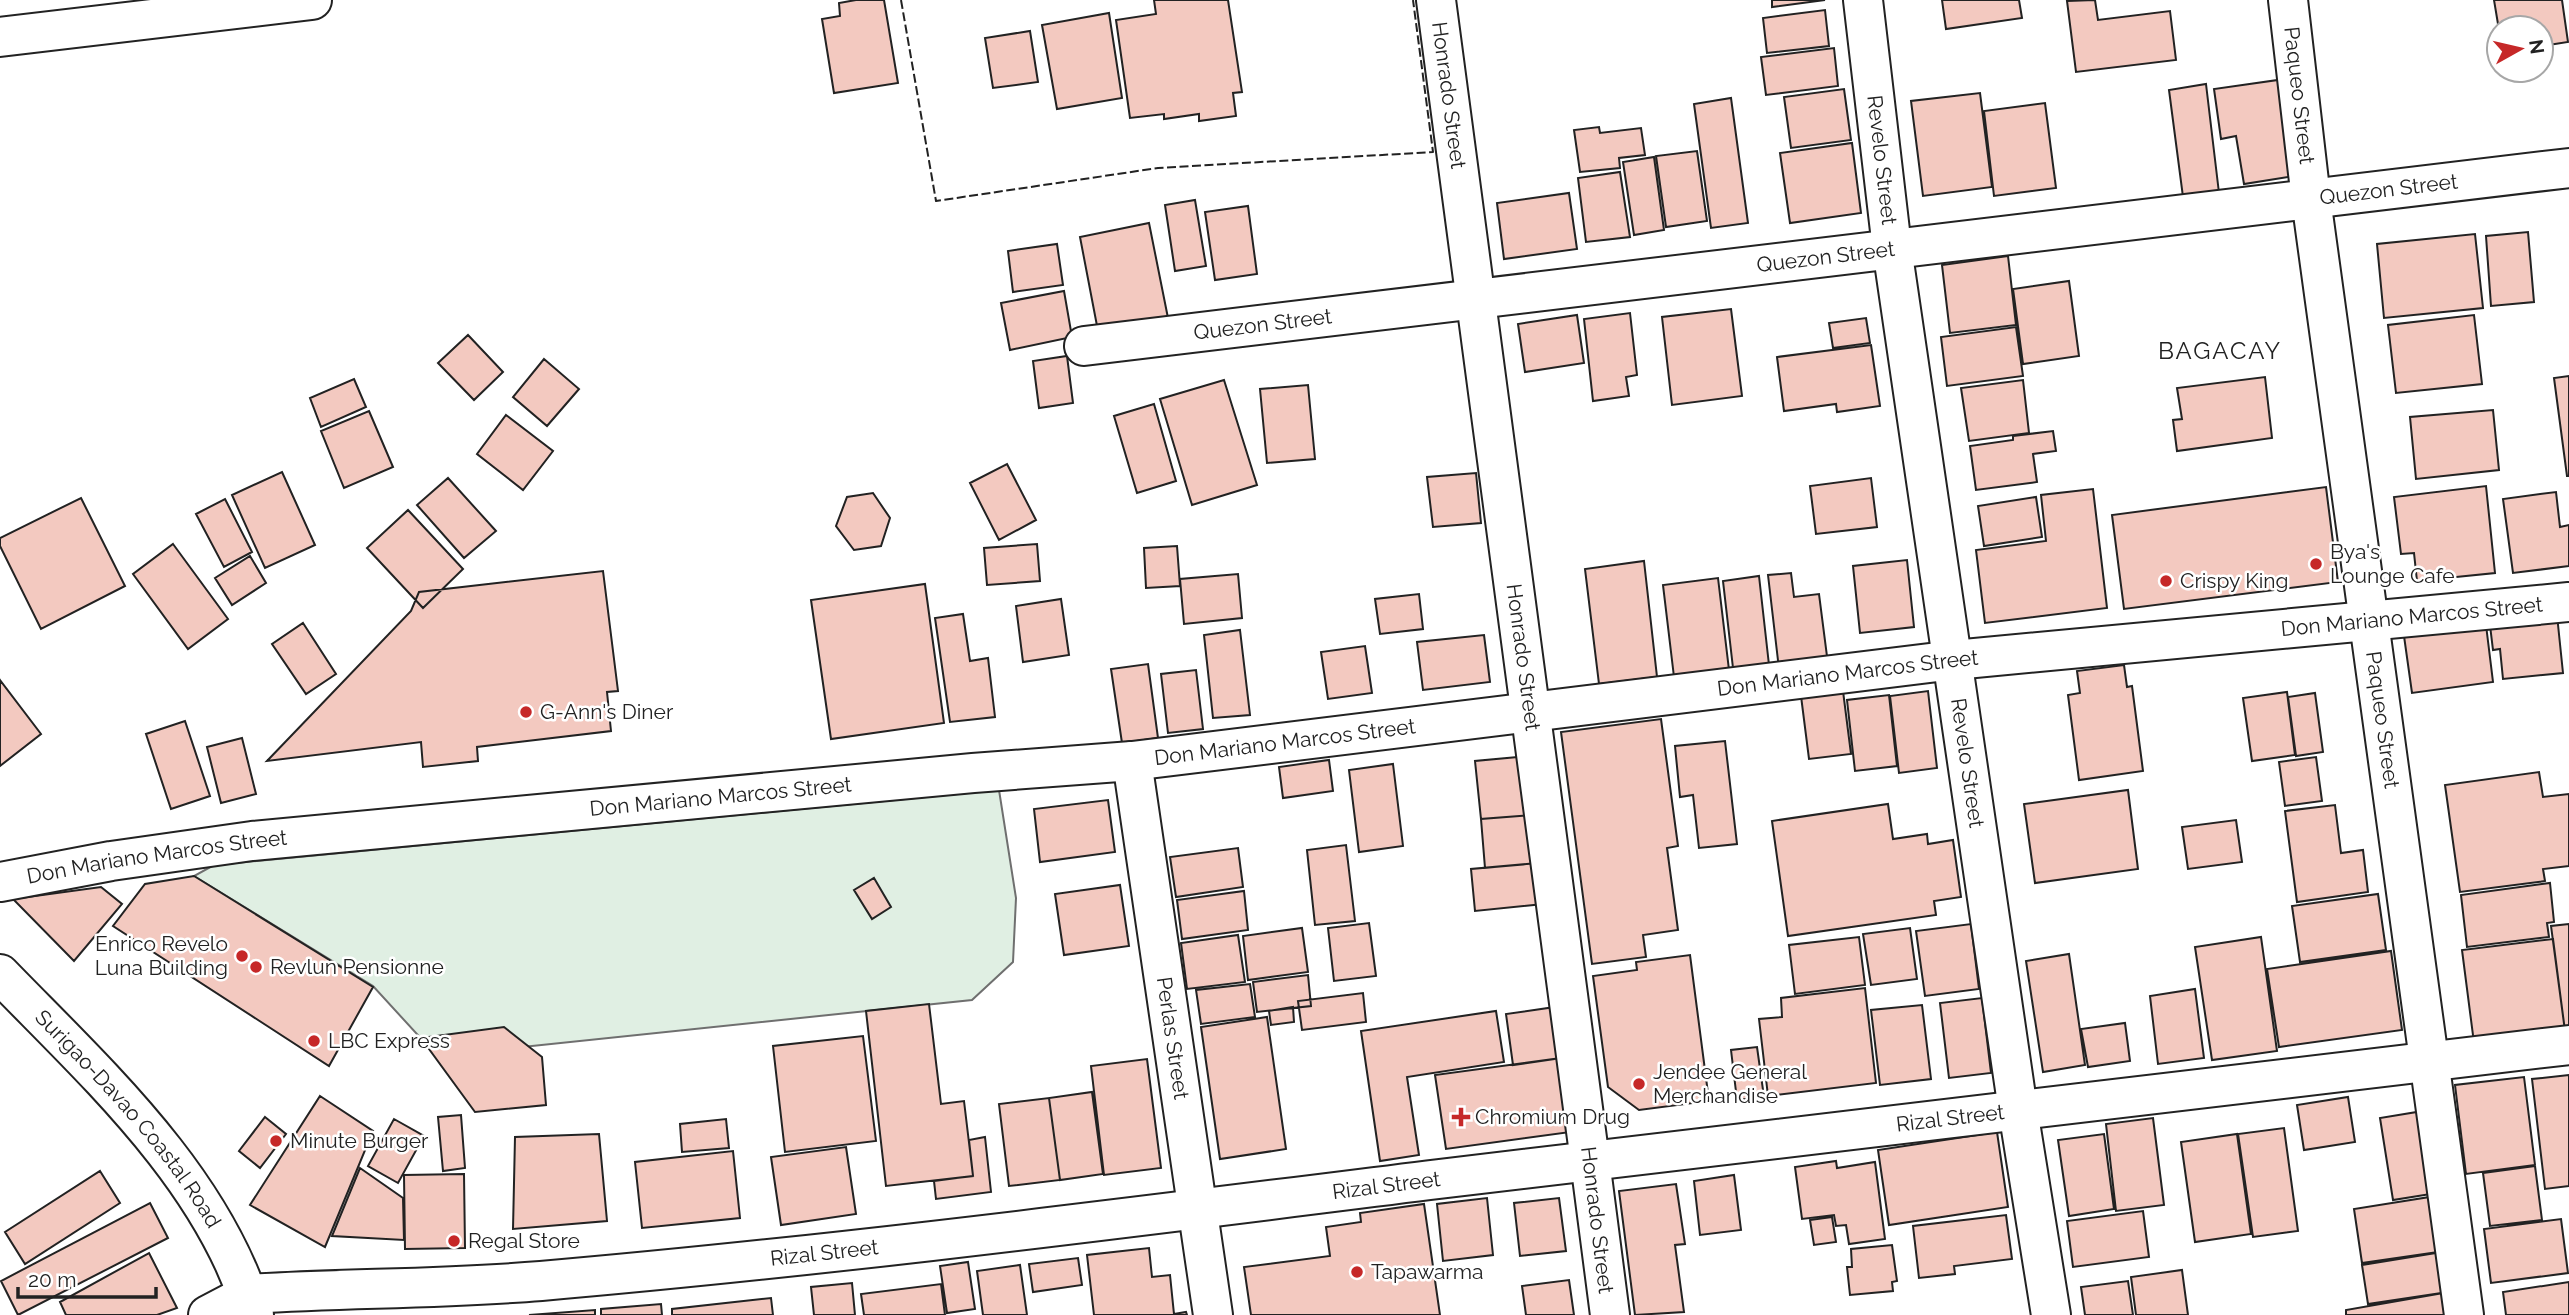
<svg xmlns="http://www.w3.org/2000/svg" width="2569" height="1315" font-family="Raleway,sans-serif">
  <rect width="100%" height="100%" fill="#fff"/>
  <path fill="#e0efe3" stroke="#6f6f6f" stroke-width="2" d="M999 790 1016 898 1013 962 972 1000 437 1056 373 986 194 876 214 865Z"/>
  <path fill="#f3c9c0" stroke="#222" stroke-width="2" d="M856 0H884L898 83 834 93 822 19 840 16 839 3Z
    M1154 0H1228L1242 92 1233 93 1236 116 1199 121V114L1164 119V114L1130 118 1116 20 1156 14Z
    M1772 0H1825L1772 7Z
    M1942 0H2019L2022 18 1946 29Z
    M2095 0 2098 20 2170 11 2176 60 2076 72 2067 1Z
    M2494 0H2562L2568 42 2542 46 2541 28H2499V30Z
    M1825 10 1829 46 1767 53 1763 18Z
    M1109 13 1122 98 1057 109 1042 25Z
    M1030 31 1038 82 993 88 985 38Z
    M1834 48 1838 86 1766 95 1761 57Z
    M2278 80 2294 176 2244 184 2236 136 2221 139 2214 89Z
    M2206 84 2219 193 2183 197 2169 90Z
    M1844 89 1851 140 1791 148 1784 97Z
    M1980 93 1992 187 1923 196 1911 101Z
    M1731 98 1748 223 1711 228 1694 104Z
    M2045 103 2056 188 1994 196 1984 111Z
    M1599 127 1600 133 1641 128 1645 155 1619 158 1620 168 1580 172 1574 130Z
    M1852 143 1861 213 1790 223 1780 153Z
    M1697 151 1707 221 1666 227 1656 156Z
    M1654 157 1664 230 1634 235 1623 162Z
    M1620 172 1630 237 1586 242 1578 178Z
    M1569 193 1577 249 1504 259 1497 203Z
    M1195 200 1206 266 1175 271 1165 205Z
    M1248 206 1257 274 1215 280 1205 212Z
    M1149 223 1168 318 1098 331 1080 237Z
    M2528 232 2534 302 2491 306 2486 236Z
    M2475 234 2483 308 2384 318 2377 244Z
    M1057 244 1063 285 1013 292 1008 251Z
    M2008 256 2016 325 1950 333 1942 265Z
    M2069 281 2079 356 2023 364 2013 289Z
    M1064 291 1072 337 1010 350 1001 303Z
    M1731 309 1742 396 1672 405 1662 317Z
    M1630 313 1637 375 1626 377 1629 396 1593 401 1584 319Z
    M1577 315 1584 363 1525 372 1518 324Z
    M2474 315 2482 384 2396 393 2388 325Z
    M1866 318 1870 343 1833 348 1829 323Z
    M2016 327 2023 376 1947 386 1941 337Z
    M468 335 503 372 474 400 438 363Z
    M1871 345 1880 406 1837 412 1836 404 1784 411 1777 357Z
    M1067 356 1073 403 1039 408 1033 361Z
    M544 359 579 389 547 426 513 397Z
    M2569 376V476H2567L2554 378Z
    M2265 377 2272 438 2177 451 2173 420 2182 419 2177 388Z
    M354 379 366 407 321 427 310 398Z
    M1224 380 1257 485 1192 505 1160 399Z
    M2023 380 2029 433 1969 441 1961 388Z
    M1308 385 1315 459 1267 463 1260 389Z
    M1154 404 1176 481 1137 493 1114 416Z
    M2493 410 2499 470 2416 479 2410 417Z
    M369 411 393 467 344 488 321 431Z
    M506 415 553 451 523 490 477 454Z
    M2053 431 2056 451 2033 454 2037 482 1976 490 1970 446 2013 440V436Z
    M1007 464 1036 520 999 540 970 483Z
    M282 472 315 545 265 568 232 495Z
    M1476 473 1481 523 1433 527 1427 477Z
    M448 478 496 531 464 558 417 505Z
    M1871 478 1877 527 1816 534 1810 486Z
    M2486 486 2495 573 2417 581 2414 553 2401 554 2394 497Z
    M2326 487 2338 582 2124 609 2112 515Z
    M2093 489 2107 608 1985 623 1976 550 2046 541 2041 495Z
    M2556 492 2560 527 2569 525V566L2513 573 2503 499Z
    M873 493 890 518 881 546 854 550 836 526 847 497Z
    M2036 497 2042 537 1984 546 1978 506Z
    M81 498 125 586 41 629 0 546V538Z
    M225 499 252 552 224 567 196 514Z
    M408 510 463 569 423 608 367 548Z
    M173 544 228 619 188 649 133 574Z
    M1037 544 1040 581 987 585 984 548Z
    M1177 546 1180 586 1146 588 1144 548Z
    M250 556 266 583 232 605 215 578Z
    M1907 560 1914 627 1860 633 1853 566Z
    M1644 561 1657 677 1599 684 1585 569Z
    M603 571 618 691 607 692 611 731 477 747 478 761 423 767 421 742 267 761 411 611 419 592Z
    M1791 573 1794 597 1819 594 1828 664 1779 669 1768 575Z
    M1238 574 1242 618 1184 624 1180 579Z
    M1759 576 1769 665 1733 668 1723 581Z
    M1718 578 1729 670 1674 677 1663 585Z
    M925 584 944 723 831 739 811 600Z
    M1419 594 1423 629 1380 634 1375 599Z
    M1061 599 1069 655 1023 662 1016 606Z
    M963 614 970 661 988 658 995 717 950 722 935 618Z
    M2557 615 2563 673 2503 679 2500 649 2493 650 2489 617Z
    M303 623 336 674 306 694 272 644Z
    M2486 625 2493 682 2412 693 2404 636Z
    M1240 630 1250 715 1213 718 1204 635Z
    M1484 635 1490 682 1423 690 1417 642Z
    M1365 646 1372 693 1328 699 1321 652Z
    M1148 664 1158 738 1122 743 1111 669Z
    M2124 665 2127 687 2132 686 2143 771 2079 780 2068 695 2080 693 2077 671Z
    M1196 670 1203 729 1168 733 1161 674Z
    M0 680 41 734 0 766Z
    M1843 691 1851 754 1809 759 1801 696Z
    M1928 691 1937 768 1899 773 1890 696Z
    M2287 692 2295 755 2252 761 2243 698Z
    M2315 693 2323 752 2296 756 2288 697Z
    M1889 695 1897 766 1855 771 1847 700Z
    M1661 719 1678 846 1667 848 1678 930 1643 935 1646 957 1592 964 1561 732Z
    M185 721 210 796 171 809 146 734Z
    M242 738 256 794 221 803 207 747Z
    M1725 741 1737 844 1699 848 1693 795 1680 797 1675 746Z
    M1539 755 1544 814 1481 819 1475 761Z
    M2316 757 2322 801 2285 806 2279 762Z
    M1329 760 1333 791 1283 798 1279 767Z
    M1393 764 1403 846 1359 852 1349 770Z
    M2539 772 2543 797 2569 794V866L2543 869 2545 881 2460 892 2445 785Z
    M2128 790 2138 869 2035 883 2024 804Z
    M1108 800 1115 852 1040 862 1034 809Z
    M1888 804 1893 839 1927 834 1928 844 1953 840 1961 897 1934 901 1936 915 1788 936 1772 821Z
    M2335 805 2341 853 2363 850 2368 892 2297 902 2285 811Z
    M1544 814 1548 862 1485 868 1481 819Z
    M2236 820 2242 862 2188 869 2182 827Z
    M1346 845 1355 921 1315 925 1307 850Z
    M1238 848 1243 887 1176 897 1170 857Z
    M1550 862 1553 903 1475 911 1471 869Z
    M194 876 373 987 329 1066 113 926 145 884Z
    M874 878 891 907 872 919 854 890Z
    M2550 883 2554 922 2547 923 2549 937 2467 947 2461 895Z
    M1120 885 1129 946 1064 955 1055 894Z
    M101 887 122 904 74 961 13 899Z
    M1244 891 1248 930 1182 939 1177 900Z
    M2378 894 2386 950 2300 962 2292 906Z
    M1369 923 1376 976 1334 981 1328 928Z
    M1971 924 1979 989 1925 996 1916 931Z
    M2569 924V1030L2565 1031 2551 926Z
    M1302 928 1308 972 1248 980 1243 936Z
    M1910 928 1917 979 1871 985 1863 934Z
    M1238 935 1245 982 1187 989 1181 943Z
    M1859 937 1865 985 1795 994 1789 945Z
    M2261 937 2277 1051 2212 1060 2195 947Z
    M2553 939 2565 1031 2474 1043 2462 950Z
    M2391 951 2402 1030 2279 1047 2267 969Z
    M2069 954 2085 1065 2043 1072 2026 961Z
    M1690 955 1709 1101 1639 1110 1608 1087 1593 976 1637 970 1636 962Z
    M1308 975 1311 1006 1257 1012 1253 982Z
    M1250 984 1255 1017 1201 1024 1196 990Z
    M1865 988 1876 1083 1768 1096 1759 1019 1782 1017 1781 998Z
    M2195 989 2204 1058 2158 1064 2150 996Z
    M1363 993 1366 1022 1302 1030 1298 1001Z
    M1982 998 1991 1073 1949 1078 1940 1003Z
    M929 1004 941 1104 964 1101 973 1176 886 1186 866 1011Z
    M1922 1005 1931 1079 1880 1085 1871 1010Z
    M1562 1006 1569 1057 1513 1065 1506 1014Z
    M1293 1007 1294 1022 1271 1025 1269 1011Z
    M1496 1011 1504 1062 1407 1077 1419 1155 1380 1161 1361 1031Z
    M1267 1017 1286 1149 1220 1159 1201 1027Z
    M2125 1023 2130 1061 2088 1067 2081 1029Z
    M504 1027 542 1057 546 1105 475 1112 421 1038Z
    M863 1036 876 1141 785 1152 773 1046Z
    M1757 1047 1764 1097 1737 1100 1731 1050Z
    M1569 1057 1578 1131 1446 1149 1435 1075Z
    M1147 1059 1161 1168 1104 1175 1091 1066Z
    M2569 1075V1186L2545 1189 2532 1079Z
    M2524 1077 2535 1165 2466 1174 2455 1085Z
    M1092 1092 1103 1174 1060 1180 1049 1098Z
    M320 1096 373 1131 325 1247 250 1205Z
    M2348 1097 2355 1142 2304 1150 2297 1105Z
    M1049 1098 1060 1180 1009 1186 999 1104Z
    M2423 1111 2437 1193 2393 1200 2380 1118Z
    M461 1115 465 1168 443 1171 438 1117Z
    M265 1117 286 1134 260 1168 239 1151Z
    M2153 1118 2164 1205 2116 1211 2106 1124Z
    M394 1119 424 1136 398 1183 368 1166Z
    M726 1119 729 1148 682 1152 680 1124Z
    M2284 1128 2298 1231 2253 1237 2238 1134Z
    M1997 1132 2008 1207 1889 1225 1878 1150Z
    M599 1134 607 1221 513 1229 515 1137Z
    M2104 1134 2114 1209 2069 1216 2058 1140Z
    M2237 1134 2251 1234 2195 1242 2181 1142Z
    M985 1137 991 1192 936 1199 934 1181 973 1176 969 1140Z
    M846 1147 856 1214 781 1225 771 1157Z
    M733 1151 740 1218 642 1228 635 1162Z
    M1836 1161 1837 1168 1875 1162 1885 1239 1849 1244 1846 1225 1836 1226 1834 1215 1802 1219 1795 1167Z
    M2535 1166 2542 1220 2490 1226 2483 1173Z
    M360 1168 403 1198 404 1240 332 1236Z
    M100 1171 120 1203 25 1264 5 1232Z
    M464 1174 465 1248 405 1249 404 1175Z
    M1734 1175 1741 1230 1700 1235 1694 1181Z
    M1676 1184 1685 1244 1675 1245 1684 1312 1635 1315 1619 1191Z
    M2436 1196 2445 1251 2362 1263 2354 1209Z
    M1487 1198 1493 1255 1443 1261 1437 1204Z
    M1559 1198 1566 1251 1520 1256 1514 1203Z
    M150 1203 168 1238 18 1315 1 1281Z
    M1424 1204 1440 1315H1251L1244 1267 1330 1256 1326 1227 1361 1222 1360 1213Z
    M2143 1211 2149 1257 2073 1267 2067 1221Z
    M2006 1215 2012 1259 1954 1266 1955 1274 1919 1278 1913 1226Z
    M1832 1217 1836 1242 1814 1245 1810 1220Z
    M2561 1219 2568 1273 2491 1283 2484 1229Z
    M1892 1245 1897 1281 1892 1282 1893 1291 1850 1295 1847 1267H1852L1851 1249Z
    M1149 1248 1152 1277 1170 1275 1174 1314 1186 1312 1187 1315H1094L1087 1255Z
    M2442 1252 2448 1292 2368 1304 2362 1265Z
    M149 1253 177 1308 157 1315H66L60 1302Z
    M1078 1258 1082 1285 1033 1292 1029 1264Z
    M968 1262 975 1309 947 1313 940 1266Z
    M1020 1265 1027 1315H983L977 1271Z
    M2182 1270 2188 1315H2136L2131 1277Z
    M1569 1280 1574 1315H1526L1522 1286Z
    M2128 1281 2133 1315H2085L2081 1287Z
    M2569 1282V1315H2506L2503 1292Z
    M852 1283 855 1315H814L811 1287Z
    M941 1284 945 1315H864L861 1294Z
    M2449 1292 2452 1315H2346V1310Z
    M771 1298 773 1315H672V1309Z
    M661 1304 662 1315H601V1309Z
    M595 1310V1315H529Z"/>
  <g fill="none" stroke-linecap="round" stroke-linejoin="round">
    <g stroke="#222" stroke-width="42">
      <g id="street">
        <path id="s1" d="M1863 0 1892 248 2018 1110 2051 1315"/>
        <path id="s2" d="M2288 0 2311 199 2464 1315"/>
        <path d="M0 37 312 0"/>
        <path id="s3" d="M1084 346 2569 168"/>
        <path id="s4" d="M1132 761 1213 1315"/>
        <path id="s5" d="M0 882 111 861 252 841 973 773 1132 761 1954 660 2569 602"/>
        <path d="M1590 1161 1610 1315"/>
        <path d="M208 1315 248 1294"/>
      </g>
    </g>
    <g stroke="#222" stroke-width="42">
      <g id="secondary">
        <path id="s6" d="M1436 0 1590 1161"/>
        <path id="s7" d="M248 1294C346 1288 443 1289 541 1281 841 1255 1140 1216 1439 1179 1815 1134 2192 1090 2569 1045"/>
      </g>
    </g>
    <g stroke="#222" stroke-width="42">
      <g id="highway">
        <path id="s8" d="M0 974C97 1074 213 1178 254 1315"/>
      </g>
    </g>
    <use href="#street" stroke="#fff" stroke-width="38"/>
    <use href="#secondary" stroke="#fff" stroke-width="38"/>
    <use href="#highway" stroke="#fff" stroke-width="38"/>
    <path stroke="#222" stroke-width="2" stroke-dasharray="9 3.5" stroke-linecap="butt" d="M901 0 936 201 1158 168 1433 152 1413 0"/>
  </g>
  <g fill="#c62828" stroke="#fff" stroke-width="2.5">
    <circle cx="2316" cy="564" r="7"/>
    <circle cx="2166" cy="581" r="7"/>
    <circle cx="526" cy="712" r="7"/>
    <circle cx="242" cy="956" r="7"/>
    <circle cx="256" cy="967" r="7"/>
    <circle cx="314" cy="1041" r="7"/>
    <circle cx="1639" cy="1084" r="7"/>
    <path d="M1457.5 1106.5h7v7h7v7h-7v7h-7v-7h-7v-7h7z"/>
    <circle cx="276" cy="1141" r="7"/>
    <circle cx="454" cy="1241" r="7"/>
    <circle cx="1357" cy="1272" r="7"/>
  </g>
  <g text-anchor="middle" stroke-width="5" stroke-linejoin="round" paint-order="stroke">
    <g font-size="21" fill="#222" stroke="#fff">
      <text dy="7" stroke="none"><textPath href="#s6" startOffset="96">Honrado Street</textPath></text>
      <text dy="7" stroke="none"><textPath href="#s2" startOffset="96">Paqueo Street</textPath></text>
      <text dy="7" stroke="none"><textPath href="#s1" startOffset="161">Revelo Street</textPath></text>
      <text dy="7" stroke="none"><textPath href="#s3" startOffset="1314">Quezon Street</textPath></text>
      <text dy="7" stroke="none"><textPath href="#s3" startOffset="747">Quezon Street</textPath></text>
      <text dy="7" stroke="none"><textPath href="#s3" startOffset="180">Quezon Street</textPath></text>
      <text dy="7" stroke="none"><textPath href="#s5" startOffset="2427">Don Mariano Marcos Street</textPath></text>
      <text dy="7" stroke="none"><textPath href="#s6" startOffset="663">Honrado Street</textPath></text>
      <text dy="7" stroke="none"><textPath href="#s5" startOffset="1860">Don Mariano Marcos Street</textPath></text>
      <text dy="7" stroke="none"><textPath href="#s2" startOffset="726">Paqueo Street</textPath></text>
      <text dy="7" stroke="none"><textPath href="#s5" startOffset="1293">Don Mariano Marcos Street</textPath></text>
      <text dy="7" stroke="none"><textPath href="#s1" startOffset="770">Revelo Street</textPath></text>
      <text dy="7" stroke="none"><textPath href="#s5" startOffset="726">Don Mariano Marcos Street</textPath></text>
      <text dy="7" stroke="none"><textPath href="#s5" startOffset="159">Don Mariano Marcos Street</textPath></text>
      <text dy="7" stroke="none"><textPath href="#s4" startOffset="280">Perlas Street</textPath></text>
      <text dy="7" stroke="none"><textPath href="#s7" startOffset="1712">Rizal Street</textPath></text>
      <text dy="7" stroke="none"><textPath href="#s8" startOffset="194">Surigao-Davao Coastal Road</textPath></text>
      <text dy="7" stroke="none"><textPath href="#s7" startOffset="1144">Rizal Street</textPath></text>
      <text transform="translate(1597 1220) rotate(83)" y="7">Honrado Street</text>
      <text dy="7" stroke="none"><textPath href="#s7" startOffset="578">Rizal Street</textPath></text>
    </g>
    <g font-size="21" fill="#222" stroke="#fff" text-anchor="start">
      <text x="2330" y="559">Bya's<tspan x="2330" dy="24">Lounge Cafe</tspan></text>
      <text x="2180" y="588">Crispy King</text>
      <text x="540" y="719">G-Ann's Diner</text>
      <text x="228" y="951" text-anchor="end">Enrico Revelo<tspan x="228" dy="24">Luna Building</tspan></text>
      <text x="270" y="974">Revlun Pensionne</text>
      <text x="328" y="1048">LBC Express</text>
      <text x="1653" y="1079">Jendee General<tspan x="1653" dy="24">Merchandise</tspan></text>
      <text x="1475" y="1124">Chromium Drug</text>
      <text x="290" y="1148">Minute Burger</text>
      <text x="468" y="1248">Regal Store</text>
      <text x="1371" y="1279">Tapawarma</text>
    </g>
    <g font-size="24" letter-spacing="2" fill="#222" stroke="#fff">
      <text x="2220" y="359">BAGACAY</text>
    </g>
  </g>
  <g transform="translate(2520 49) rotate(82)"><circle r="33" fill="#ffffff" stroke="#a7a7a7" stroke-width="2"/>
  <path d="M0-5L12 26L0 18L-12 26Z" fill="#c62828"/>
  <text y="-10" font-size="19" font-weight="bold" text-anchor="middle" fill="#222222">N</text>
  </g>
  <path d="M18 1287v10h138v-10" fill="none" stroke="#222222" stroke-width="3.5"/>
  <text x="28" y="1287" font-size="21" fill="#222222" stroke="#ffffff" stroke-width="5" paint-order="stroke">20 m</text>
</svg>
